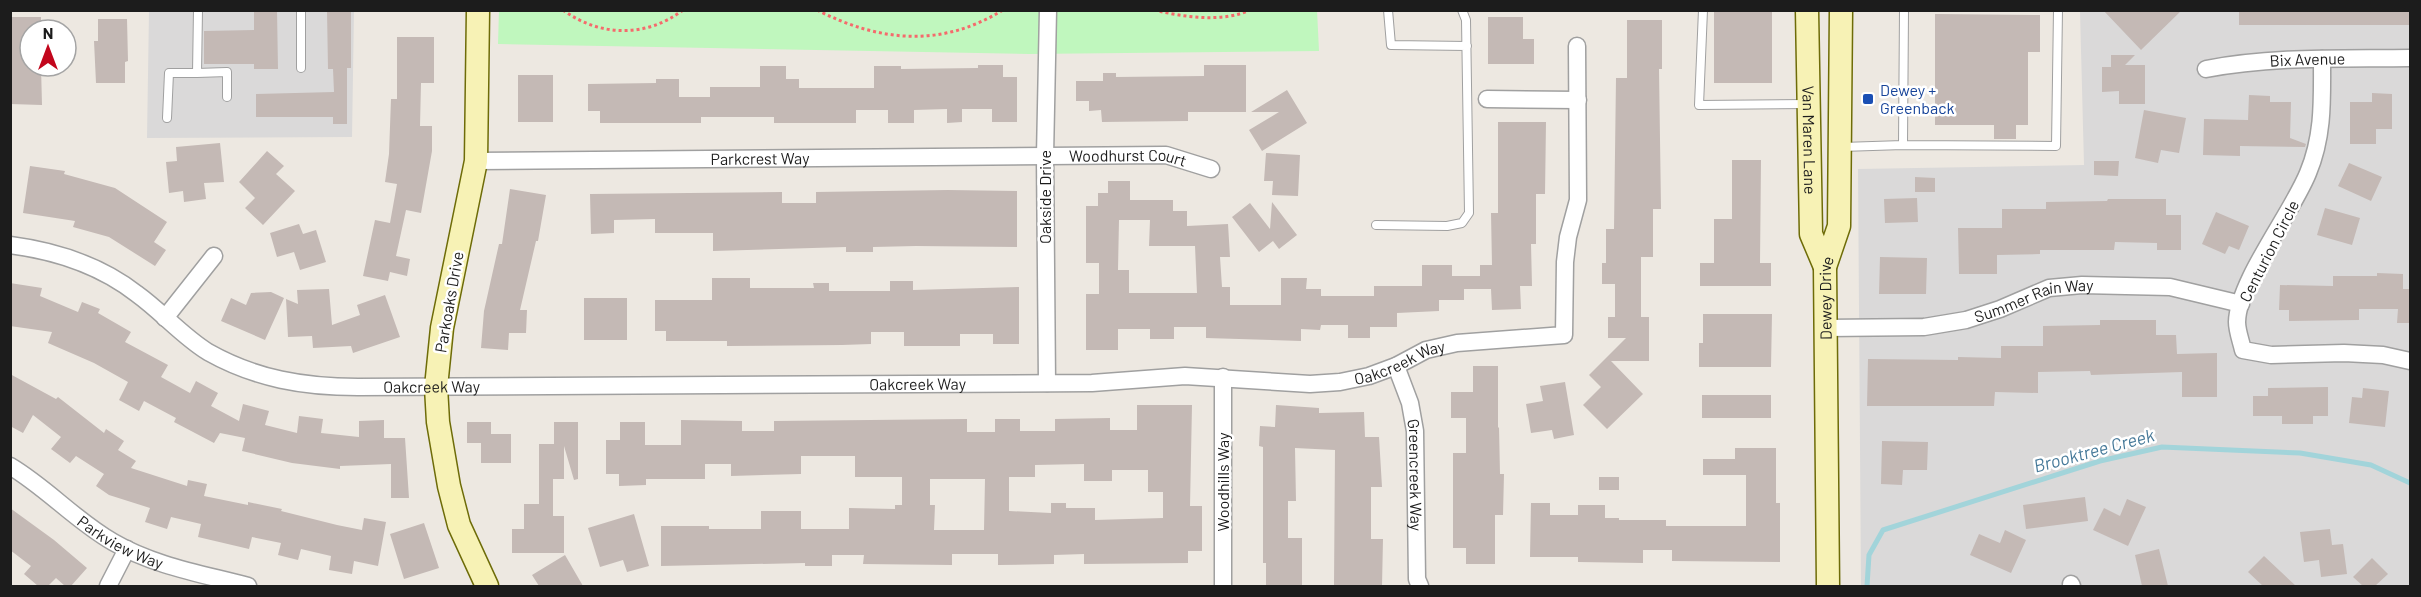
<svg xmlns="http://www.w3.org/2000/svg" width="2421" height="597" font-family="Barlow,sans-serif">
  <rect width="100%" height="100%" fill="#ede8e1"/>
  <path fill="#dad9d9" d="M149 11H354L352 137 147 138Z
    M2080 11H2410V586H1861L1858 169 2084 165Z"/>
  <path fill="#c0f7be" d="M499 10H1317L1319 51 1029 54 498 44Z"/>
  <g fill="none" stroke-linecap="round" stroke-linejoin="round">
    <path stroke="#a2d4da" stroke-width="5" d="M1867 586 1869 555 1883 530 2100 461 2162 447 2300 453 2371 465 2410 483"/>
  </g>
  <path fill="#c4b9b5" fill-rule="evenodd" d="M254 10H277L278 69H254V64H204V31L254 30Z
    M327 10H351V68H347V124H333V117H256V94L334 92 333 69H328Z
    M1714 10H1772V83H1714Z
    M2103 10H2182L2141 50Z
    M2239 10H2410V25H2239Z
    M1935 14 2040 15V52H2028V125H2016V139H1994V125H1935Z
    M10 17H41V30H30V66H41L42 105 10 104Z
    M1488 17H1523V39H1534V64H1488Z
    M98 19H127L128 61 125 62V83H96L94 41H98Z
    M1627 20H1662V69H1659L1661 209H1653V257H1641V317H1649V361H1611L1643 394 1607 429 1583 405 1601 387 1589 375 1626 338H1608V317H1615V284H1602V263H1606V229H1614L1616 78H1627Z
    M397 37H434V83H421L420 126H432V151L421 213 406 210 396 256 410 259 407 276 390 272 388 281 363 276 375 220 390 223 397 184 385 182 389 154 391 99H397Z
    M2111 55H2135L2125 65H2145V104H2119V91L2102 92V67H2111Z
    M978 65H1003V77H1017V122H992V109H962V122L947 123V109L914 110V123H888V110H856V123H774V117H701V123H600V111H588V84L656 83V79H679V97H710V87H760V66H786V79H799V88H874V66H901V69L978 68Z
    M1204 65H1246V112H1188V121L1102 122 1101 110 1089 111V101H1076V81H1103V73H1116V77L1204 76Z
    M518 75H553V122H518Z
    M1287 90 1307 123 1262 151 1249 130 1279 112H1251Z
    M2372 93 2392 94V129H2376V144H2350V102H2372Z
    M2249 95 2270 96V102H2291L2290 138 2306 144 2305 147 2240 146V156L2203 155 2204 119 2248 120Z
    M2144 110 2186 118 2179 153 2161 150 2158 163 2135 158Z
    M1498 122H1546L1545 194H1536V244H1531L1532 286H1520L1521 309 1492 310 1491 289H1464V300H1439V311L1397 313V327H1370V338H1348V325H1321L1320 330 1301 329V341L1206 338V327H1174V339H1150V329H1118V350H1086V294H1099V263H1086V206H1098V193H1108V181H1130V200H1173V211H1187V226L1228 224 1230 257H1220L1222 287H1230V305H1281V278H1307L1306 289H1321V296H1374V286H1422V265H1452V276H1480V265H1492L1491 213H1498ZM1119 220H1150L1149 246H1195L1197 293H1129V270H1118Z
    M220 143 224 182 204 183 206 199 184 202 183 191 169 193 166 162 177 161 176 147Z
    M267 151 284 166 276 174 295 191 263 225 245 208 255 198 239 182Z
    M1266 153 1300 155 1298 196 1272 195 1273 181H1264Z
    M1732 160H1761L1760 263H1771V286H1700V263H1714V219H1732Z
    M2094 161H2119L2118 176 2094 175Z
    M2349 163 2382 177 2371 201 2338 186Z
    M30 166 65 171 64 174 115 188 167 222 154 242 166 250 155 266 109 237 73 227 75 221 23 213Z
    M1915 177 1935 178V192H1915Z
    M510 189 546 195 538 241H536L520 310H527L526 333H509L508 350 481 348 484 311 499 244H502Z
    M948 190 1017 191V247L916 246 873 247V252H846V247L713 251V233H655V219L614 220V233L591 234 590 194 782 192V203H816V192Z
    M1917 198 1918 222 1885 223 1884 199Z
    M2108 199H2166V215H2181V250H2157V243L2115 242 2114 250H2040V254L1997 255V274H1959L1958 228H2002V209H2046V202L2107 201Z
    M1272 202 1297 235 1279 249 1273 241 1259 252 1232 217 1250 203 1270 229Z
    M2325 208 2360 218 2352 245 2317 235Z
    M2216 212 2249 226 2239 250 2229 246 2225 254 2202 244Z
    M299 224 303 234 316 230 326 262 300 270 294 252 277 257 270 233Z
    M1880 257 1927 258 1926 294H1879Z
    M2377 273 2403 274V289H2410V323H2397L2398 309H2359V320L2289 321V310H2279L2280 285 2333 286V276H2377Z
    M712 278H750V288H814L813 283H829V291H890V281H913V290L1019 287V344H993V334H960V346H904V332H871V344L842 345 727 346V341H666V331H655V300H712Z
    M10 283 42 288 40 296 78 312 82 302 100 309 98 313 131 332 125 342 168 365 161 377 190 393 196 381 218 393 211 406 239 421 243 404 269 411 265 425 297 433 299 416 323 419 321 433 359 437V421L384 420V438H405L409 498H391V464L340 466V469L292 463 242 451 245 438 220 433 214 443 174 422 176 418 144 401 139 411 119 400 128 382 94 363 48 343 52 332 10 326Z
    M329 289 332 325 360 315 357 305 385 295 400 337 353 353 351 346 313 348 312 336 288 337 286 299 298 304 297 290Z
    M271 292 284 298 265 340 221 321 231 298 246 305 251 293Z
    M584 298H627V340H584Z
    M1703 314H1772L1771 367H1699V343H1703Z
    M2100 320H2156V335H2176L2177 354 2217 353V397H2182V372L2091 375 2090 371 2038 372V393L1995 392 1994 406H1867L1868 359 1958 360V357L2001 358V346H2043V326L2100 325Z
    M1473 366H1498V428L1499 427 1500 474H1504L1503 515H1495V564H1466V548H1453V453H1466V418H1451V392H1473Z
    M10 374 56 399 58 397 104 433 106 429 124 441 118 450 136 461 131 468 187 486 188 480 207 484 204 496 248 505V502L282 509 281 511 337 525 362 530 364 518 386 522 378 566 354 561 352 574 329 570 331 556 301 549 298 560 278 555 281 543 252 537 249 549 198 537 201 524 171 517 167 529 145 522 150 508 109 495 96 486 104 474 76 456 70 463 51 449 61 437 33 415 23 433 10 426Z
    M1565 382 1574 435 1554 439 1552 430 1531 433 1526 404 1543 401 1540 386Z
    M2328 387V416H2313V424H2282V416H2253V396H2268V388Z
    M2363 388 2389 391 2385 427 2349 423 2352 397 2362 398Z
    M1702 395H1771V418H1702Z
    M1137 405H1192L1190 506H1202V551H1188V563L1084 564V554L1054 555V564L998 565V554H952V565L863 564 864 555H832V566H805V563L661 566V526H709V529H761V511H801V529H849V508L895 509V505H902V477H855V456H801V474L731 476V464H705V479H646V485L619 486V474H606V440H620V422H645V445H681V420L742 421V431H774V421L967 419V432H995V419H1020V431H1055V419L1110 418V430H1137ZM1084 464V481H1112V470H1148V492H1163V518L1095 520V508H1066V503H1051V513L1009 511V477H1035V465ZM930 479H985L984 530H934L935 505H930Z
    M1276 405 1319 408V413L1364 412 1365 437H1379L1382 487H1371V539H1383L1382 586H1334L1335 450 1295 448 1296 501H1288V538H1302V586H1266V563H1263V447L1259 446 1260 426 1275 427Z
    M467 422H491V434H511V463H481V443H467Z
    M554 422H578V479L574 480 564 446V479H553V516H564V553H512V529H524V504H539V444H554Z
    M1882 441 1928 442 1927 470H1903L1902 485 1881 484Z
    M1735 448H1776V503H1780V562L1672 561V550H1643V563L1578 562V557H1530L1531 503H1550V515H1578V505H1605V518H1619V520H1666V526H1746V475H1703V459H1735Z
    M1599 477H1619V490H1599Z
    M2085 497 2088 521 2026 529 2023 505Z
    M2127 499 2146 507 2128 546 2093 530 2104 508 2120 516Z
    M10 508 54 540 87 568 71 586H65L56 578 48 586H38L24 574 31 566 10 550Z
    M634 514 649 566 627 572 623 560 600 567 588 528Z
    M424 523 439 568 404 579 390 534Z
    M2330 529 2332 545 2343 544 2347 574 2321 577 2319 560 2304 562 2300 532Z
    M2005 530 2026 540 2011 573 1970 555 1979 534 2000 543Z
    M2159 549 2168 586H2142L2135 555Z
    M565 555 583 586H539L532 575Z
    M2264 556 2296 586H2263L2248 572Z
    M2372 558 2388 574 2375 586H2363L2353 577Z"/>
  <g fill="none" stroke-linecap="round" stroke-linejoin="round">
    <g stroke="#a0a0a0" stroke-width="10">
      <path id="lane" d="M198 10 197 73 227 72V97
        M1388 10 1391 45 1467 46
        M1703 10 1699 105 1808 104
        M301 68V10
        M167 118 169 73H197
        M1903 145 1904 10
        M1842 147 1903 145 2056 146 2058 10
        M1376 225 1447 226 1462 223 1469 213 1466 20 1462 10"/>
    </g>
    <g stroke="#a0a0a0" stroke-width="19">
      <g id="street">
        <path d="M2322 59C2322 98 2324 135 2308 173 2292 213 2238 281 2237 322 2237 331 2241 341 2243 350L2271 355 2344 353 2383 355 2410 361"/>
        <path id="s1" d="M2206 69C2273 56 2342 59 2410 58"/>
        <path d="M1487 99 1578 100"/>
        <path id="s2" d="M476 161 1166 155 1211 169"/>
        <path id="s3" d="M10 245C56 251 100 265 137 294 162 312 182 336 208 352 256 379 304 387 358 387L1092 383 1185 376 1310 384 1340 382 1369 376 1396 366 1426 350 1457 343 1564 335 1565 262 1568 237 1578 200 1577 46"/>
        <path d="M165 318 214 256"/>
        <path id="s4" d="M1826 328 1924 327 1966 320 2000 309 2049 288 2082 285 2170 287 2241 304"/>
        <path id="s5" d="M1396 366 1410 403 1415 431 1417 579 1420 586"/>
        <path d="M1047 383 1045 156 1048 10"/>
        <path id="s6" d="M10 466C47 488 76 521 113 542 154 566 203 574 248 586"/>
        <path d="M2071 584 2072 586"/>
        <path d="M108 586 127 549"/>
        <path d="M1223 586V377"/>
      </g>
    </g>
    <g stroke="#6e6c08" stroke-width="25">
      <g id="secondary">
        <path d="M478 10 476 161 442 328 436 387 438 422 449 486 459 525 487 586"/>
        <path id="s7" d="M1807 10 1811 234 1825 267"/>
        <path id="s8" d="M1828 586 1825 267 1839 226 1841 10"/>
      </g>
    </g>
    <path stroke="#f56a6c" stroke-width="3" stroke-dasharray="3 3" stroke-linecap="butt" d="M563 10C600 37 646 38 683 10
      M817 10C880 42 941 48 1003 10
      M1154 10C1184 17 1222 23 1250 10"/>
    <use href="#lane" stroke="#fff" stroke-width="8"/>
    <use href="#street" stroke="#fff" stroke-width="16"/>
    <use href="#secondary" stroke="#f7f2b5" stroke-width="22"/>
  </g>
  <rect fill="#1a4fb4" stroke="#fff" stroke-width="2" x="1862" y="93" width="12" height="12" rx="3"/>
  <g text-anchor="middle" stroke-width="5" stroke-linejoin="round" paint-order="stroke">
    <g font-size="16" fill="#1c1c1c" stroke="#fff">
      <text dy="6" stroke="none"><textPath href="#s1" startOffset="102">Bix Avenue</textPath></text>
      <text dy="6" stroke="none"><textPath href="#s7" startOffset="130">Van Maren Lane</textPath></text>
      <text dy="6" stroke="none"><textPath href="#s2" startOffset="284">Parkcrest Way</textPath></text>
      <text dy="6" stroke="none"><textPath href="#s2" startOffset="652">Woodhurst Court</textPath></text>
      <text transform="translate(1045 197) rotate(-90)" y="6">Oakside Drive</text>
      <text transform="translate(2269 251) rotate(-63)" y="6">Centurion Circle</text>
      <text dy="6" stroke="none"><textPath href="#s8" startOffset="288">Dewey Drive</textPath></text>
      <text transform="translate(449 302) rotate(-80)" y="6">Parkoaks Drive</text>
      <text dy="6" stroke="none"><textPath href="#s4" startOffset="212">Summer Rain Way</textPath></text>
      <text dy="6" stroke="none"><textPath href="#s3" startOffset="1431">Oakcreek Way</textPath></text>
      <text dy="6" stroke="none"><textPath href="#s3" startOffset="945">Oakcreek Way</textPath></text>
      <text dy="6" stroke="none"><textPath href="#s3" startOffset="459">Oakcreek Way</textPath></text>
      <text dy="6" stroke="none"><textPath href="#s5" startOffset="112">Greencreek Way</textPath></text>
      <text transform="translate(1223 482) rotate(-90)" y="6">Woodhills Way</text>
      <text dy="6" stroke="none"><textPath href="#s6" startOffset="135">Parkview Way</textPath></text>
    </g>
    <g font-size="16" fill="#164399" stroke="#fff" text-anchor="start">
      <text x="1880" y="96">Dewey +<tspan x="1880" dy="18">Greenback</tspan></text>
    </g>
    <g font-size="18" font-style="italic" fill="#467999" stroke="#fff">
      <text transform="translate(2094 451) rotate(-15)" y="6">Brooktree Creek</text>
    </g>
  </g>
  <rect width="2421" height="597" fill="none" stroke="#1c1c1c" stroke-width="24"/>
  <g transform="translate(48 48)"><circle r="28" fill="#ffffff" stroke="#a4a4a4" stroke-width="1.5"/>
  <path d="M0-4.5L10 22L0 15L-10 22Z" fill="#c2061c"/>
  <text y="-9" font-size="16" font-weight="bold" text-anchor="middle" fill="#1c1c1c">N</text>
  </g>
</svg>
